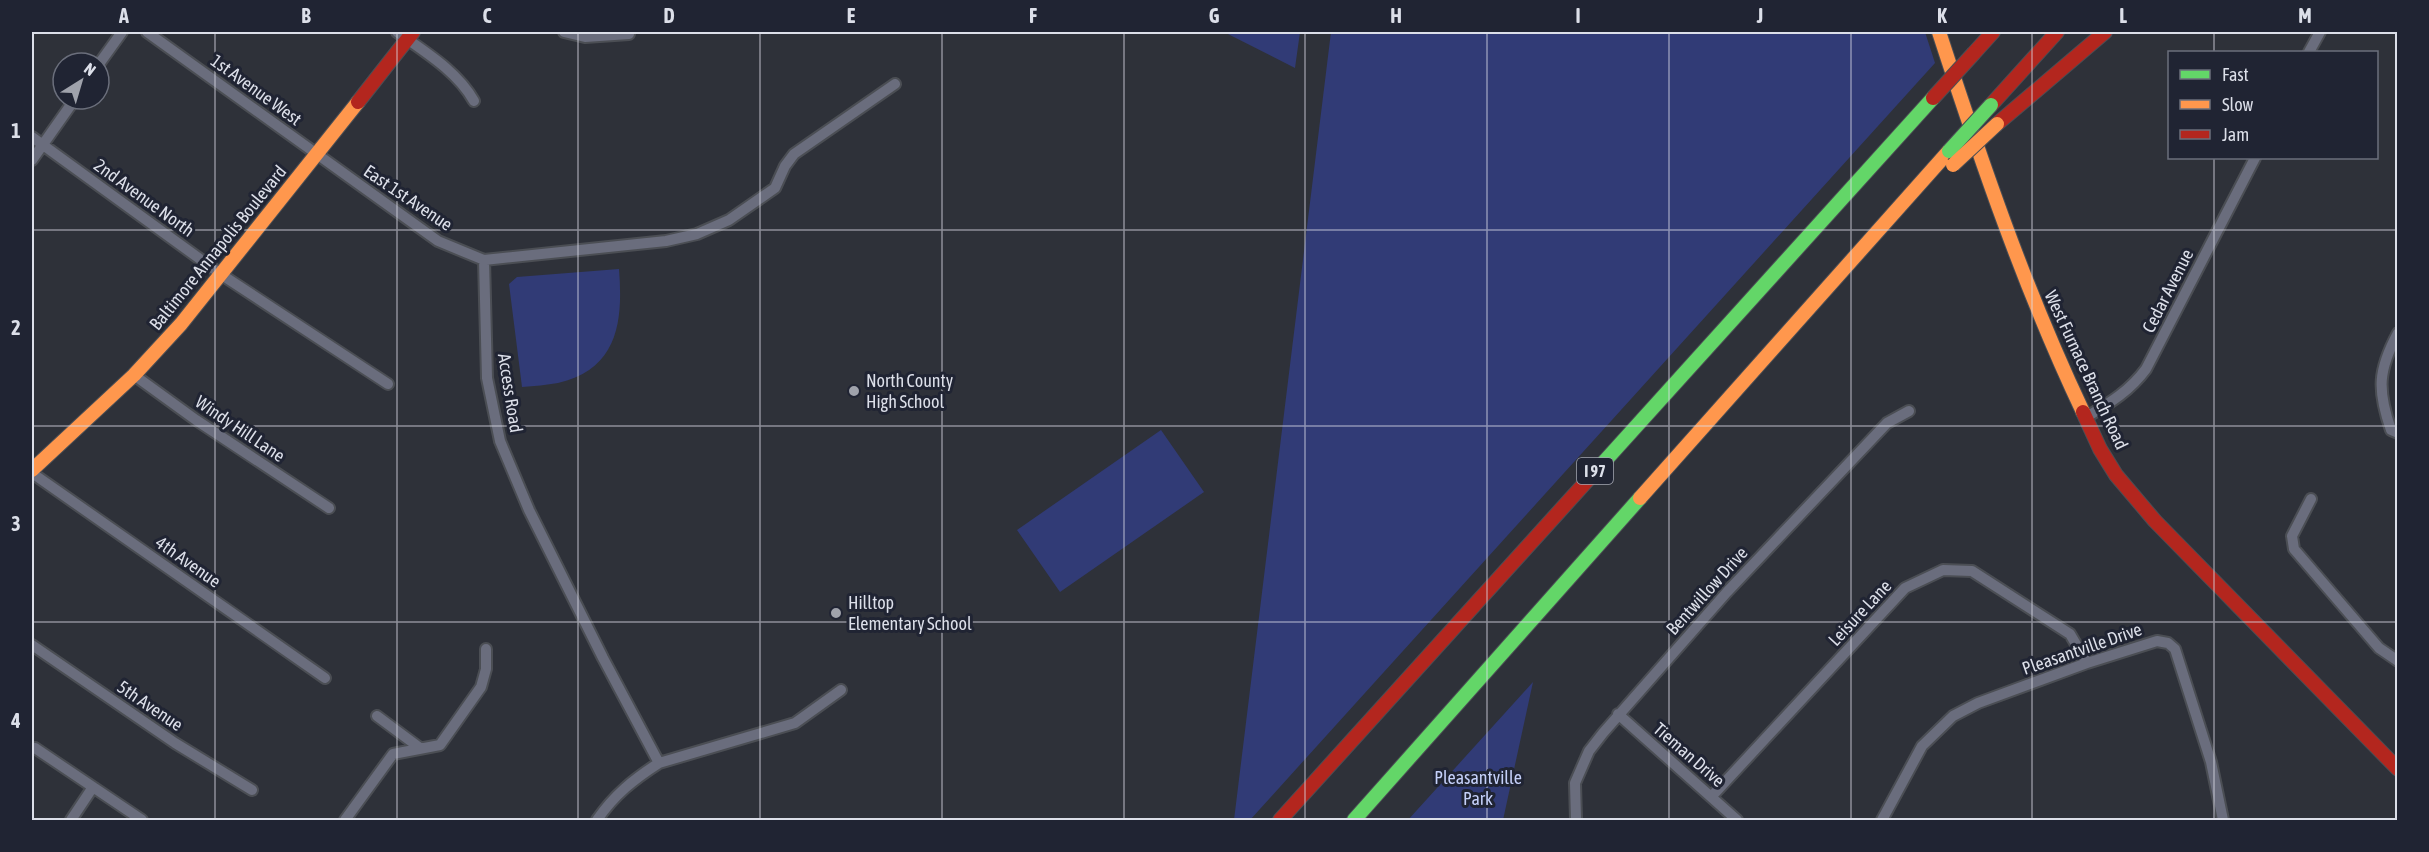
<svg xmlns="http://www.w3.org/2000/svg" width="2429" height="852" font-family="'Asap Condensed',sans-serif">
  <rect width="100%" height="100%" fill="#2e3139"/>
  <path fill="#313b76" d="M1224 32H1300L1295 68Z
    M1331 32H1925L1935 63 1250 820H1234Z
    M619 269C623 320 619 369 558 383 547 385 534 386 522 387L509 284 517 277Z
    M1161 430 1204 492 1060 592 1017 530Z
    M1533 682 1503 820H1408Z"/>
  <g fill="none" stroke-linecap="round" stroke-linejoin="round">
    <g stroke="#4b4e54" stroke-width="14">
      <path id="street" d="M147 32 438 241 484 260
        M397 32C425 52 457 71 474 101
        M564 32 585 37 629 34
        M2309 52 2320 32
        M99 64 122 32
        M32 137 222 275 388 384
        M32 160 75 99
        M2398 333C2378 370 2377 390 2391 430L2398 433
        M134 375 196 420 329 508
        M2085 418C2108 404 2129 392 2146 369L2255 158
        M32 473 325 678
        M2311 499 2292 536 2294 549 2379 648 2398 661
        M32 645 175 743 252 790
        M841 690 795 723 659 763 603 658 529 510 500 441 487 378 484 260 666 241 697 234 729 220 775 188 785 166 794 154 895 84
        M1618 714 1737 820
        M377 716 420 748
        M35 748 142 820
        M1712 796 1905 588 1943 570 1972 571 2070 634 2087 663
        M71 820 93 787
        M345 820 393 754 440 745 481 687 486 669V649
        M597 820C614 795 634 779 659 763
        M1576 820 1575 783 1589 751 1603 733 1727 592 1887 423 1909 411
        M1882 820 1922 746 1953 716 1978 703 2087 663 2157 641 2168 643 2175 649 2211 762 2223 820"/>
    </g>
    <g stroke="#4b4e54" stroke-width="16">
      <path id="fast" d="M1594 473 1933 98
        M1354 820 1640 498"/>
    </g>
    <g stroke="#4b4e54" stroke-width="16">
      <path id="slow" d="M1939 32C1981 161 2025 290 2083 412
        M32 470 134 375 181 324 358 102
        M1640 498 1949 151"/>
    </g>
    <g stroke="#4b4e54" stroke-width="16">
      <path id="jam" d="M1974 53 1993 32
        M358 102 413 32
        M1991 105 2057 32
        M1997 124 2105 32
        M2083 412 2100 449 2116 475 2155 521 2398 769
        M1280 820 1594 473"/>
    </g>
    <use href="#street" stroke="#6a6d7d" stroke-width="10"/>
    <use href="#fast" stroke="#63d668" stroke-width="14"/>
    <use href="#slow" stroke="#ff974d" stroke-width="14"/>
    <use href="#jam" stroke="#b3261e" stroke-width="14"/>
    <g stroke="#4b4e54" stroke-width="16" stroke-linecap="butt">
      <path id="fast-bridge" d="M1949 151 1991 105"/>
    </g>
    <g stroke="#4b4e54" stroke-width="16" stroke-linecap="butt">
      <path id="slow-bridge" d="M1953 165 1997 124"/>
    </g>
    <g stroke="#4b4e54" stroke-width="16" stroke-linecap="butt">
      <path id="jam-bridge" d="M1933 98 1974 53"/>
    </g>
    <use href="#fast-bridge" stroke="#63d668" stroke-width="14"/>
    <use href="#slow-bridge" stroke="#ff974d" stroke-width="14"/>
    <use href="#jam-bridge" stroke="#b3261e" stroke-width="14"/>
  </g>
  <path fill="none" stroke="#dcdfe9" stroke-width="1.5" stroke-opacity="0.55" d="M215 32V820M397 32V820M578 32V820M760 32V820M942 32V820M1124 32V820M1305 32V820M1487 32V820M1669 32V820M1851 32V820M2032 32V820M2214 32V52M2214 158V820M32 230H2398M32 426H2398M32 622H2398"/>
  <g fill="#9fa2ab" stroke="#202433" stroke-width="2">
    <circle cx="854" cy="391" r="6"/>
    <circle cx="836" cy="613" r="6"/>
  </g>
  <g text-anchor="middle" stroke-width="6" stroke-linejoin="round" paint-order="stroke">
    <rect fill="#202433" stroke="#a4a7b2" stroke-width="1.5" x="1577" y="458" width="36" height="26" rx="4.5"/>
    <g font-size="16" font-weight="bold" fill="#dcdfe9">
      <text x="1595" y="477">I 97</text>
    </g>
    <g font-size="18" fill="#dcdfe9" stroke="#202433">
      <text transform="translate(256 90) rotate(36)" y="6">1st Avenue West</text>
      <text transform="translate(144 198) rotate(36)" y="6">2nd Avenue North</text>
      <text transform="translate(408 198) rotate(34)" y="6">East 1st Avenue</text>
      <text transform="translate(218 248) rotate(-51)" y="6">Baltimore Annapolis Boulevard</text>
      <text transform="translate(2168 291) rotate(-63)" y="6">Cedar Avenue</text>
      <text transform="translate(2086 370) rotate(65)" y="6">West Furnace Branch Road</text>
      <text transform="translate(510 393) rotate(81)" y="6">Access Road</text>
      <text transform="translate(240 429) rotate(34)" y="6">Windy Hill Lane</text>
      <text transform="translate(188 562) rotate(35)" y="6">4th Avenue</text>
      <text transform="translate(1707 591) rotate(-48)" y="6">Bentwillow Drive</text>
      <text transform="translate(1860 613) rotate(-47)" y="6">Leisure Lane</text>
      <text transform="translate(2082 649) rotate(-19)" y="6">Pleasantville Drive</text>
      <text transform="translate(150 706) rotate(34)" y="6">5th Avenue</text>
      <text transform="translate(1689 755) rotate(41)" y="6">Tieman Drive</text>
    </g>
    <g font-size="18" fill="#dcdfe9" stroke="#202433" text-anchor="start">
      <text x="866" y="387">North County<tspan x="866" dy="21">High School</tspan></text>
      <text x="848" y="609">Hilltop<tspan x="848" dy="21">Elementary School</tspan></text>
    </g>
    <g font-size="18" fill="#c5d0f9" stroke="#202433">
      <text x="1478" y="784">Pleasantville<tspan x="1478" dy="21">Park</tspan></text>
    </g>
  </g>
  <rect width="2429" height="852" fill="none" stroke="#202433" stroke-width="66"/>
  <rect x="2168" y="51" width="210" height="108" fill="#202433" stroke="#6b6f7c" stroke-width="1.5"/>
  <rect x="2180" y="70" width="30" height="9" fill="#63d668" stroke="#6b6f7c" stroke-width="1.5"/>
  <text x="2222" y="81" font-size="18" fill="#dcdfe9">Fast</text>
  <rect x="2180" y="100" width="30" height="9" fill="#ff974d" stroke="#6b6f7c" stroke-width="1.5"/>
  <text x="2222" y="111" font-size="18" fill="#dcdfe9">Slow</text>
  <rect x="2180" y="130" width="30" height="9" fill="#b3261e" stroke="#6b6f7c" stroke-width="1.5"/>
  <text x="2222" y="141" font-size="18" fill="#dcdfe9">Jam</text>
  <g transform="translate(81 81) rotate(37)"><circle r="28" fill="#202433" stroke="#6b6f7c" stroke-width="1.5"/>
  <path d="M0-4.5L10 22L0 15L-10 22Z" fill="#9fa2ab"/>
  <text y="-9" font-size="16" font-weight="bold" text-anchor="middle" fill="#dcdfe9">N</text>
  </g>
  <rect x="33" y="33" width="2363" height="786" fill="none" stroke="#dcdfe9" stroke-width="2"/>
  <g font-size="20" text-anchor="middle" font-weight="bold" fill="#dcdfe9">
    <text x="124" y="23">A</text>
    <text x="306" y="23">B</text>
    <text x="487" y="23">C</text>
    <text x="669" y="23">D</text>
    <text x="851" y="23">E</text>
    <text x="1033" y="23">F</text>
    <text x="1214" y="23">G</text>
    <text x="1396" y="23">H</text>
    <text x="1578" y="23">I</text>
    <text x="1760" y="23">J</text>
    <text x="1942" y="23">K</text>
    <text x="2123" y="23">L</text>
    <text x="2305" y="23">M</text>
    <text x="16" y="138">1</text>
    <text x="16" y="335">2</text>
    <text x="16" y="531">3</text>
    <text x="16" y="728">4</text>
  </g>
</svg>
